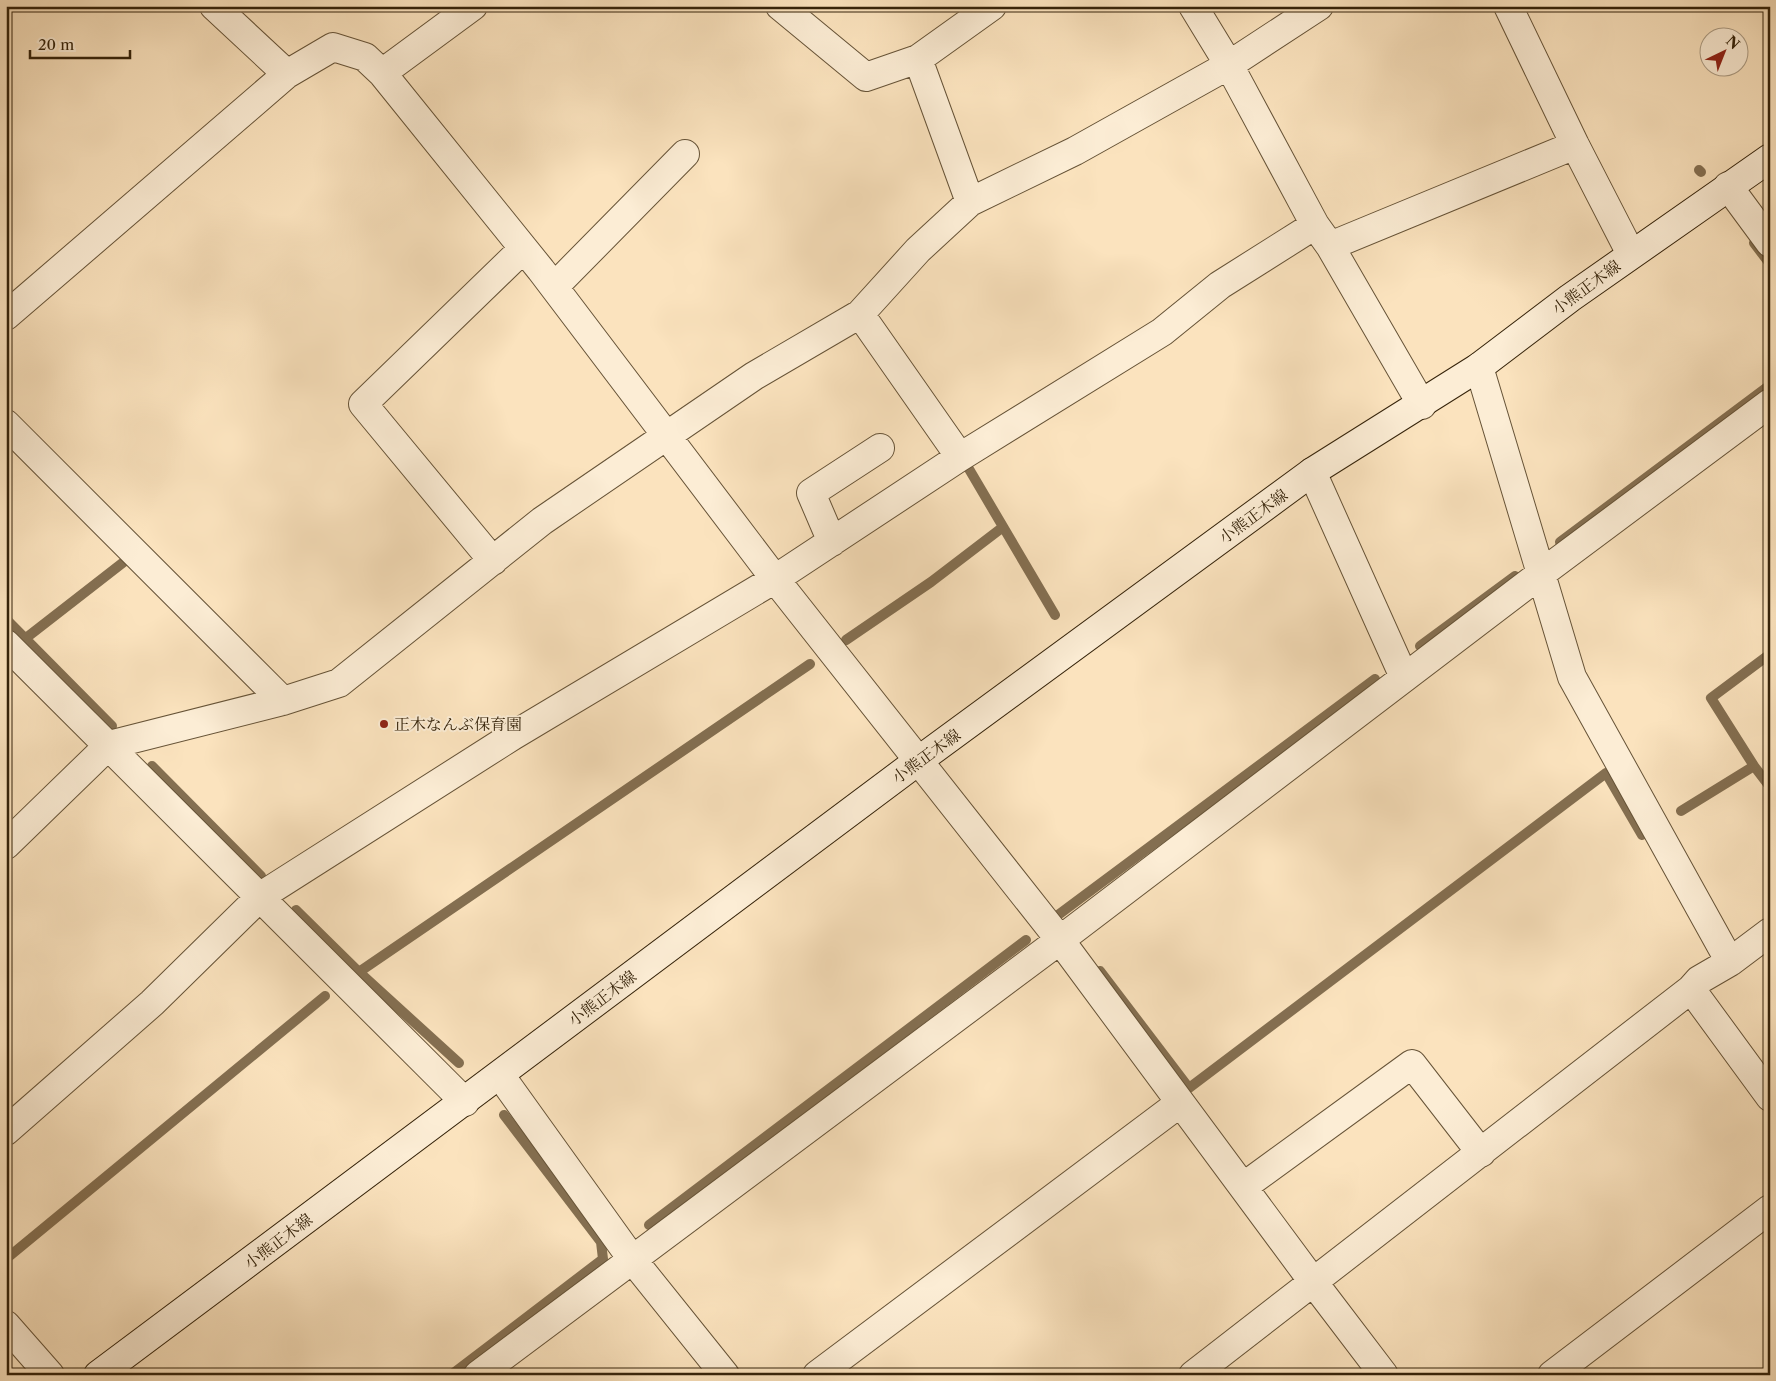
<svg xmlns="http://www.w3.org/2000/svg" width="1776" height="1381" font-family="'Libre Caslon Text','Noto Serif JP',serif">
  <rect width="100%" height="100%" fill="#fbe3be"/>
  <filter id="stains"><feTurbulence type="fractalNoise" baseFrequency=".004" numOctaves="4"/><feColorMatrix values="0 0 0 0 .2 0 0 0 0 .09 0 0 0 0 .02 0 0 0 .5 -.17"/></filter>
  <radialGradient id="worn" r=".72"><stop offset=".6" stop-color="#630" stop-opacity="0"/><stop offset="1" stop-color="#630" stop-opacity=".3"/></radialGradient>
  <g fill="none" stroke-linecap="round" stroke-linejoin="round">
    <path stroke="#846f51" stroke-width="10" d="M1699 170 1701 172
      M1754 243 1770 264
      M969 469 1055 615
      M1560 542 1770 385
      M6 619 112 726
      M26 638 125 561
      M846 640 931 582 1003 527
      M1420 646 1515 576
      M152 766 261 876
      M1754 766 1770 787
      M1681 811 1754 766 1711 698 1770 654
      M296 910 359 972 459 1063
      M1058 915 1375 679
      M1100 971 1189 1088 1606 773 1642 835
      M359 972 810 664
      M649 1225 1026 940
      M6 1259 325 996
      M451 1375 603 1259 601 1242 504 1115"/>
    <g stroke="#665337" stroke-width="30">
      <path id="street" d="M214 6 287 74 333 47 365 57 382 73 541 270 775 579 1060 940 1314 1283 1384 1375
        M780 6 866 77 918 59 992 6
        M1193 6 1229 65 1315 225 1330 246 1422 405
        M1508 6 1575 145 1631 254
        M918 59 970 202
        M382 73 473 6
        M1728 186 1770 243
        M1330 246 1575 145
        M554 287 685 154
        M860 314 960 457
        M6 316 287 74
        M1479 367 1572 677 1730 962 1699 980 1691 989 1770 1097
        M6 424 283 701
        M1312 472 1404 677
        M832 542 811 493 880 448
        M493 561 363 404 523 249
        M6 644 465 1102
        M6 845 109 745 283 701 339 683 542 521 754 376 860 314 918 250 970 202 1075 151 1229 65 1319 6
        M1730 962 1770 932
        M500 1075 632 1259 725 1375
        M6 1131 152 1003 261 896 514 735 775 579 960 457 1162 332 1220 285 1315 225
        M1243 1187 1412 1064 1481 1153
        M6 1325 50 1375
        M478 1375 1060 940 1542 573 1770 403
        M817 1375 1180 1103
        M1193 1375 1691 989
        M1552 1375 1770 1209"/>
    </g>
    <g stroke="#35230a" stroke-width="30">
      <path id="secondary" d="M98 1375 918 761 1312 472 1479 367 1570 298 1770 158"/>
    </g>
    <use href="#street" stroke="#fcedd5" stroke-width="28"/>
    <use href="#secondary" stroke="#fcedd5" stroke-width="28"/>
  </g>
  <circle fill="#8f2418" stroke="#fcedd5" stroke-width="2" cx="384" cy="724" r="5"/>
  <g text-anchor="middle" stroke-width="4" stroke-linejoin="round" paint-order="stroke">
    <g font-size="16" fill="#35230a" stroke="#fcedd5">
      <text transform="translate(1586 287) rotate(-36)" y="6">小熊正木線</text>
      <text transform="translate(1253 516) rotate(-36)" y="6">小熊正木線</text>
      <text transform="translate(926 756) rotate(-36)" y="6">小熊正木線</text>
      <text transform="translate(602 998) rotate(-37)" y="6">小熊正木線</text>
      <text transform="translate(278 1241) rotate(-37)" y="6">小熊正木線</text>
    </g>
    <g font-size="16" fill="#35230a" stroke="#fcedd5" text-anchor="start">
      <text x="394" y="730">正木なんぶ保育園</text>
    </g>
  </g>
  <rect width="1776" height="1381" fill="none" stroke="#fbe3be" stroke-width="25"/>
  <rect x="8" y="8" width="1761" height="1366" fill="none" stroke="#35230a" stroke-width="2.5"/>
  <rect x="12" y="12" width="1751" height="1356" fill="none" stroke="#35230a"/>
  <g transform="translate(1724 52) rotate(43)"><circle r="24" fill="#fcedd5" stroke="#ac9c84"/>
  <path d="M0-4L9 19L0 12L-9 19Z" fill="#8f2418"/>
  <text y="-8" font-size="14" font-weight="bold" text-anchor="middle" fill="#35230a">N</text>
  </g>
  <path d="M30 50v8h100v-8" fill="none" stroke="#35230a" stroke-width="2.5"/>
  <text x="38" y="50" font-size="15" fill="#35230a" stroke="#fcedd5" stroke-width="4" paint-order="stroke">20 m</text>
  <rect width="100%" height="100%" filter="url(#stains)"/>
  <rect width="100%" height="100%" fill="url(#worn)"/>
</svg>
